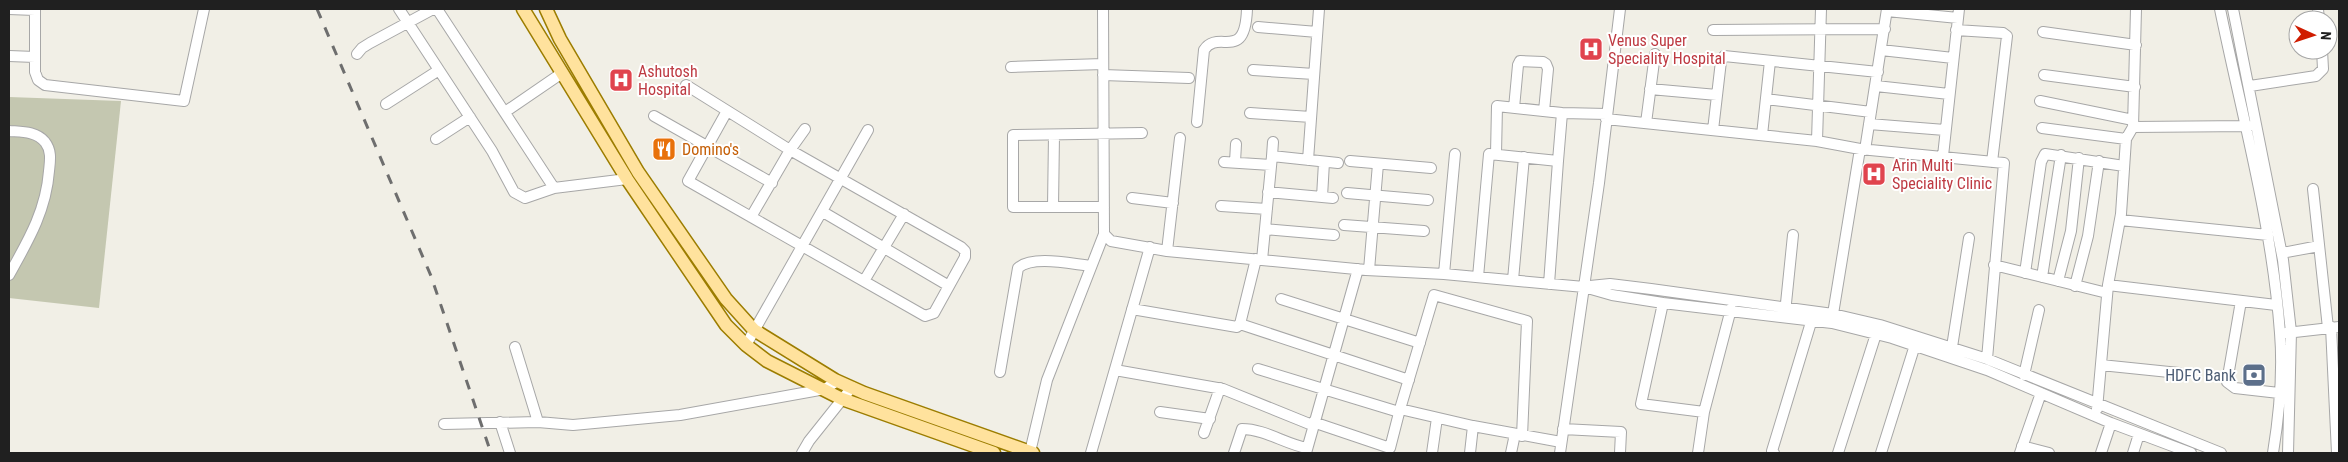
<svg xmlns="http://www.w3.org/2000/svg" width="2348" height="462" font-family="'Roboto Condensed',sans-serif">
  <rect width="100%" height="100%" fill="#f1efe6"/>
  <path fill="#c4c7b0" d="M9 97 121 101 99 308 9 298Z"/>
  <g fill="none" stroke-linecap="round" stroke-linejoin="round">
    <g stroke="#a7a7a7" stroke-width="12">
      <path id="minor" d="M9 9 35 10
        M35 9V72L38 80 45 85 184 101 204 9
        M399 9 492 151 514 192 525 198 554 188 627 179
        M437 9 554 188
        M1103 9 1104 234 1111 241 1167 251 1366 270 1444 274 1584 287 1612 295 1663 303 1832 323 1892 338 1987 370 2111 423 2191 453
        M2220 9C2242 116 2272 223 2280 333 2283 370 2279 416 2273 453
        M2233 9 2283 260 2291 332 2288 453
        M2318 9 2319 20
        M1887 11 1958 18
        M1258 27 1317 32
        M1713 30 1885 29
        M1956 30 2003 33 2007 36 1992 162
        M2043 32 2136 45
        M1881 50 1953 58
        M357 54 362 48 370 43 433 9
        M9 56 35 57
        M1011 67 1103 64
        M1253 70 1314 74
        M1103 75 1189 78
        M2044 75 2135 87
        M686 85 790 150 961 247 965 251V257L934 313 925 316 688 181 727 111
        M1876 86 1949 94
        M2250 86 2316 76 2323 69 2322 50
        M1650 89 1717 95
        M1766 99 1871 112
        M2040 101 2133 120
        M386 104 439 70
        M1514 108 1518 65 1520 61 1543 62 1546 64 1548 69 1544 111
        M505 112 562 73
        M1250 113 1311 117
        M654 116 772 183
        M1606 119 1817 141 1860 149 2004 163 1987 359
        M1197 122 1204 50C1218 28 1245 64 1247 9
        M1646 123 1655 54
        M1869 124 1945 130
        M2133 127 2249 126
        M2042 128 2126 139
        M1713 130 1721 61 1724 56 1878 72
        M9 131C21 132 36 131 45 142 52 151 50 161 49 171 46 211 28 241 9 275
        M1762 135 1770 61
        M436 139 470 117
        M1817 141 1821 9
        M1865 150 1887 9
        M1496 154 1497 106 1562 113 1607 114
        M1272 156 1273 142
        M1943 156 1959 9
        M1308 160 1319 9
        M1350 161 1431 168
        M1558 161 1562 113
        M1224 162 1271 165
        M1235 162 1236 144
        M2313 189 2328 328
        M1268 192 1333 198
        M1347 193 1428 200
        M1322 197 1324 162
        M1132 198 1173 203
        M1221 206 1267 209
        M1053 207 1054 135
        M1104 207H1013V135L1142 133
        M823 212 949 286
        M751 217 790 150 805 129
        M2120 220 2268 235
        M1344 225 1424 231
        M1265 229 1334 235
        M1167 251 1180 138
        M2282 253 2319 246
        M1262 260 1272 156 1338 163
        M1994 265 2107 293
        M1369 270 1378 164
        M2025 273 2041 162 2045 154 2124 166
        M1444 274 1455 154
        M1478 277 1489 154 1558 161 1549 284
        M2042 277 2061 155
        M1513 280 1524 157
        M864 281 904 214
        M2058 281 2071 231 2079 158
        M2108 285 2276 305
        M1590 286 1610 284 1651 289 1833 314 1880 325 1987 359 2221 453
        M2075 286 2088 236 2099 161
        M1281 299 1420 343
        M2241 301 2227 382 2235 388 2279 393
        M1663 303 1641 404 1704 412
        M1132 309 1237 327 1240 324 1256 259
        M1785 313 1793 235
        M1833 314 1860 149
        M1240 324 1409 380
        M2331 327 2337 453
        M2286 333 2339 327
        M746 345 868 130
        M515 347 538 422 573 425 680 415 825 389 837 381
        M1952 347 1969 238
        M2101 365 2179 373
        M1258 369 1399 412
        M1115 370 1223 389 1312 425
        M1000 372 1018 268C1033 255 1071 264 1091 266
        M2024 375 2039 310
        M1400 409 1434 295 1527 321 1522 436
        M2097 409 2108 285 2121 214 2126 139 2133 127 2136 9
        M1160 412 1210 419
        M500 422 510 453
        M1313 422 1390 448 1400 409 1473 426 1561 442
        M444 424 538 422
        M1563 429 1621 432 1620 453
        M1204 433 1220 388
        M2022 446 2049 453
        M1030 452 1047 380 1104 234
        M802 453 809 441 852 387
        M1091 453 1150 247
        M1234 453 1242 429C1265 429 1285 444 1307 448
        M1306 453 1358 269
        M1432 453 1437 418
        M1470 453 1473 426
        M1511 453 1515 434
        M1560 453 1599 183 1620 9
        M1698 453 1704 412 1731 309
        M1774 453 1772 451 1812 319
        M1838 453 1876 334
        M1881 453 1915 345
        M2020 453 2041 393
        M2101 453 2111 423
        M2133 453 2139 434"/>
    </g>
    <g stroke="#9c7d00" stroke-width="15">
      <path id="major" d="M523 9 627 179 726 325 746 345 767 361 842 399 994 453
        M546 9 560 39 638 172 726 299 754 330 835 380 864 393 1033 453"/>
    </g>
    <use href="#minor" stroke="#fff" stroke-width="10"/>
    <use href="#major" stroke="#ffe29d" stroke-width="12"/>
    <path stroke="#6e6e6e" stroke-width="3" stroke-dasharray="10 10" stroke-linecap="butt" d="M317 9 431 276 491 453"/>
  </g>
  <defs>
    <g id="hospital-square" transform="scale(1.25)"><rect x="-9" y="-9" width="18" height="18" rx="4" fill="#e0444e" stroke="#fff"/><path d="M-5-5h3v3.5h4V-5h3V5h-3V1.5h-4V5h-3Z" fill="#fff"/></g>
    <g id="restaurant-square" transform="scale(1.25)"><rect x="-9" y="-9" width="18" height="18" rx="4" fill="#e8710a" stroke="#fff"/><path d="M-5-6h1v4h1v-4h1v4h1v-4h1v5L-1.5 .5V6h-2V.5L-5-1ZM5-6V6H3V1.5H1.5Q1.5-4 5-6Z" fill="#fff"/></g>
    <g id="bank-square" transform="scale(1.25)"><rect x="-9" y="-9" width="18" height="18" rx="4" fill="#5c6f8a" stroke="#fff"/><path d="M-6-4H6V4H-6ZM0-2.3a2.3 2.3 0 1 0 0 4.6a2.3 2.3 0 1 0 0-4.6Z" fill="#fff"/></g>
  </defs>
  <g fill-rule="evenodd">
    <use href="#hospital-square" x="1591" y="49"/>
    <use href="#hospital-square" x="621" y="80"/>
    <use href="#restaurant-square" x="664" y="149"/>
    <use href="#hospital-square" x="1874" y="174"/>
    <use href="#bank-square" x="2254" y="375"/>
  </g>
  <g text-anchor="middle" stroke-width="4" stroke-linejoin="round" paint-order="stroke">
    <g font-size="16" fill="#be3a42" stroke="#fff" text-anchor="start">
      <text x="1608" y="46">Venus Super<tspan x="1608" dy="18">Speciality Hospital</tspan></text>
      <text x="638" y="77">Ashutosh<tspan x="638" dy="18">Hospital</tspan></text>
      <text x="1892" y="171">Arin Multi<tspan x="1892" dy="18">Speciality Clinic</tspan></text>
    </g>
    <g font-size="16" fill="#c56008" stroke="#fff" text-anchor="start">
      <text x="682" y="155">Domino's</text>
    </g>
    <g font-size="16" fill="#4e5e75" stroke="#fff" text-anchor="end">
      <text x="2236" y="381">HDFC Bank</text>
    </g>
  </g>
  <rect width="2348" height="462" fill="none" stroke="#202020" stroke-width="20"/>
  <g transform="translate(2313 35) rotate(93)"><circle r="24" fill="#ffffff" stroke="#a6a6a6"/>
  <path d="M0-4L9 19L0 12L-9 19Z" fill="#d01c00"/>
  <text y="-8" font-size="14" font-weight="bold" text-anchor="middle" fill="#202020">N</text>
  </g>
</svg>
